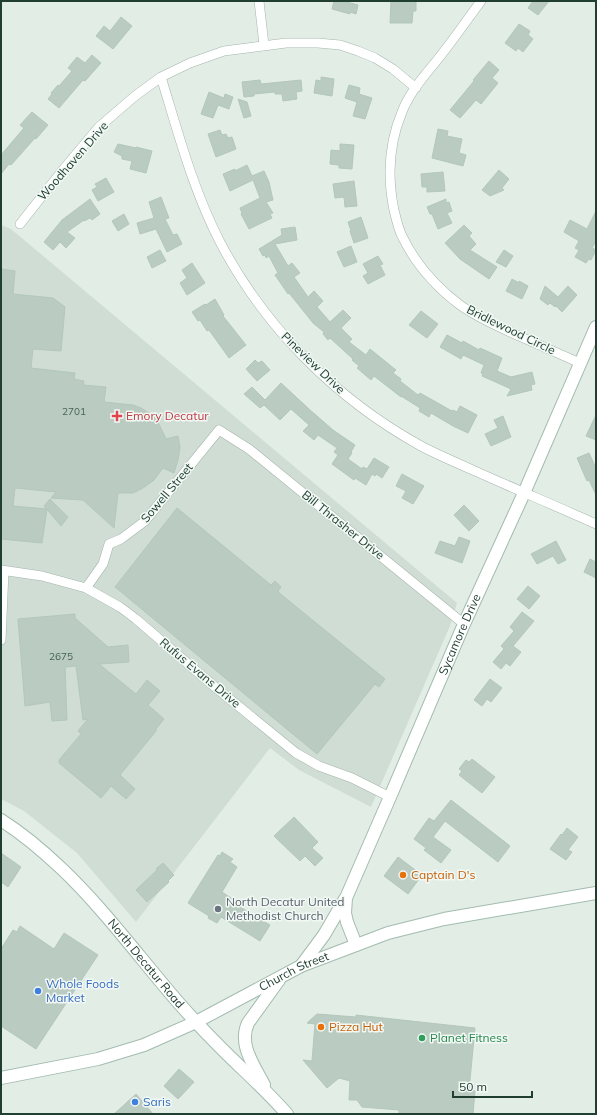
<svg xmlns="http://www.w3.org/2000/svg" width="597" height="1115" font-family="Mulish,sans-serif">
  <rect width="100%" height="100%" fill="#e2ede6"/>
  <path fill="#d0ddd5" d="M1 225 11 229 457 603 450 626 371 807 299 770 270 748 136 922 77 853 24 811 1 799Z"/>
  <path fill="#bacbc1" stroke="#b3c7bc" d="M334 1H343L358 5 356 14 350 12V14L332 9Z
    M391 1H416V11H413L412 23H390Z
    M533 1H549L538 15 528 8Z
    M121 17 132 26 113 49 96 36 104 26 110 31Z
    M519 24 530 31 528 35 533 39 523 52 518 48 516 51 505 43Z
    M92 55 101 63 85 81 83 80 59 108 48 99 52 94 51 93 58 85 59 86 72 71 68 68 77 57 85 63Z
    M489 61 499 70 492 78 498 83 481 104 476 100 460 118 450 110 474 81 473 80Z
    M321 77 334 79 332 96 314 93 316 80 321 81Z
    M260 80 261 84 301 80 302 91 296 92 297 99 283 101 282 94H275V92L254 94V96L244 97 242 82Z
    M349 85 360 88 359 94 372 98 365 119 353 116 357 102 345 98Z
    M209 92 224 98 225 94 233 97 229 109 218 105 213 118 201 114Z
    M238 99 247 102 251 116 244 118Z
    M32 112 48 125 36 139 35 138 11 165 9 164 1 174V155L24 128 20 125Z
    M438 129 448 131 447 136 462 139 459 153 466 155 463 166 432 158Z
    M220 130 222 135 226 134 228 138 232 137 236 149 216 157 208 134Z
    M118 144 136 148V147L152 151 146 173 130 169 132 161 122 159V156L114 152Z
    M340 144 354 145 352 169 339 168V165L330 164 331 150 340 151Z
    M247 165 252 176 264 171 269 182 273 200 266 202 273 213 270 214 272 218 249 229 241 214 242 213 240 208 260 198 253 180 230 191 223 174 235 169V171Z
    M499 170 509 179 502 188 504 190 490 196 482 190Z
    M443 172 445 191 427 192V187H422L421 174Z
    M106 178 114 192 98 201 92 190 97 187 95 184Z
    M354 181 357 206 345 207 344 197 335 198 333 184Z
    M161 197 169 218 165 219 173 235 177 234 182 244 167 252 156 229 140 234 137 223 154 218 149 202Z
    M90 199 100 214 92 220 90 218 84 221V220L67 232 75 238 66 248 60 242 53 250 44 242 62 220Z
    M446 199V203L449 202 452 211 447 213 452 223 438 229 432 214H430L427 207Z
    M596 211V241L592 248 596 250 591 260 589 259 586 263 575 257 579 250 575 248 579 241 564 232 570 220 587 229Z
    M124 214 129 224 118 231 112 221Z
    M361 217 368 238 354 243 350 231H351L348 222Z
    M464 225 472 233 469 236 476 244 470 250 497 267 489 279 460 259 445 243Z
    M295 227 297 240 275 244 288 266 292 263 300 273 294 277 308 297 314 291 323 301 317 307 330 322 343 310 351 318 341 328 352 339 349 342 366 355 370 349 396 370 393 373 401 379 400 381 418 395 420 393 452 411 453 410 457 412 460 406 477 415 468 433 453 426 431 413 429 417 419 411 420 408 401 396V397L374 376 371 380 357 368 359 366 352 360 353 359 330 338 328 340 323 334 324 332 313 323 289 293 288 294 275 275 278 273 269 256 266 258 265 255 263 256 259 249 282 235 281 229Z
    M351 246 357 262 344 267 337 252Z
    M160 250 166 261 152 268 147 257Z
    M504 250 513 256 506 267 496 262Z
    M378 256 383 264 380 265 385 275 368 284 363 276 368 273 363 264Z
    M192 263 205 283 187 295 180 283 187 278 182 270Z
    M1 269 15 271 13 294 53 298 65 307 61 351 33 349 31 368 75 373 74 379 84 381 83 385 106 387 104 402 133 405 141 408 152 415 158 422 166 439 178 436 180 447 178 460 174 473 163 468 154 480 143 488 133 493H118L114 528 83 500 51 498 56 492 15 488 13 506 47 509 42 543 1 539Z
    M512 279 519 283V281L528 286 522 299 506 291Z
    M545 286 558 297 568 286 577 295 562 312 556 306 555 307 550 303 548 305 540 299Z
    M215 299 224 315 223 316 246 345 229 358 209 330 207 331 200 320 198 321 192 312 205 304 206 305Z
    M421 311 438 324 427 338 409 325Z
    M447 335 462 343 463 341 479 350 480 348 502 358 497 371 511 377 532 372 535 384 531 385 532 390 507 396 511 389 482 376 483 374 481 373 484 365 463 355 461 359 440 347Z
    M255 360 258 363 262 361 270 370 257 381 246 369Z
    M281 383 309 409 333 430 355 445 351 452 352 453 348 459 362 469 363 467 367 469 374 458 389 467 382 478 376 474 375 476 372 474 366 485 355 478 354 480 332 464 338 455 334 452 337 448 318 435 314 440 303 431 309 425 291 409 280 420 264 405 260 408 244 394 252 387 265 400Z
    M596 415V440L586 436Z
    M503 416 511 437 491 446 485 434 498 428 494 420Z
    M589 453 596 468V495L589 480 587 481 577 458Z
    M402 474 424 486 413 504 402 498 406 491 396 486Z
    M50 499 68 517 61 526 44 506Z
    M464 505 479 521 469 531 454 515Z
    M177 508 271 585 275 581 281 587 278 591H279L278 592 385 679 379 687 375 684 317 754 115 587Z
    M459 537 470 541 462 563 435 553 440 541 455 546Z
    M556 541 566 560 558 564 553 556 537 564 531 554Z
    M590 559 596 562V578L584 572Z
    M528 586 540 596 529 609 517 599Z
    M522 612 534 621 513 646 521 652 510 666 506 663 501 669 493 662 504 649 501 646 514 631 510 627Z
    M75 614V618L108 647 128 645 129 662 99 664 136 694 147 680 160 691 148 705 164 719 156 729V731L120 775 135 789 126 799 111 786 101 798 59 763V760L81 734 78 731 88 719 83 720 76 666 65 667 67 720 52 721 50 702 25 706 18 619Z
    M490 679 502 688 491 702 487 699 482 706 474 700Z
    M472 759 495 777 482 793 459 775 462 771 459 769 466 760 469 762Z
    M451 800 510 846 498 862 445 821 433 837 451 850 441 863 424 850 426 848 414 839 429 818 434 821Z
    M294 817 318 842 312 848 323 858 315 866 305 856 300 861 274 836Z
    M567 828 578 837 568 850 572 852 566 860 550 849 561 834 562 835Z
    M222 852 233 859 230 862 237 867 222 892 234 900 232 902 270 925 260 941 221 917 217 923 208 918 209 916 188 903 218 855 220 856Z
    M1 853 21 867 8 887 1 882Z
    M398 857 422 875 408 894 384 876Z
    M163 863 174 875 168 881 169 882 147 902 136 890 157 870 156 869Z
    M20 926 54 949 64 933 98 955 36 1049 1 1026V949L13 930 17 932Z
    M317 1014 356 1017V1015L475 1028 469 1090 475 1091 473 1114H412L399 1113V1110L362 1107 357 1100H349L350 1081 339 1078 327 1088 303 1060 312 1061 315 1024 307 1023Z
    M179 1069 194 1082 178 1099 164 1086Z
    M136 1094 153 1114H114Z"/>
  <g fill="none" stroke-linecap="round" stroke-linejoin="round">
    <g stroke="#a4b5ac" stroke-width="10">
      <path id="street" d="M259 1 264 45
        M481 1C467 20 453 40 438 59 425 75 409 93 402 112 389 143 387 176 394 210 396 218 398 228 402 236 415 263 436 287 460 305 478 318 499 327 519 336 539 345 560 354 580 363
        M161 77C178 132 193 190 220 242 265 328 336 399 421 446 438 455 457 463 475 471 515 489 556 506 596 524
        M20 224 62 171 99 127 135 96 161 77 190 63 224 51 286 43H318L340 45 358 51 375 58 393 69 416 88
        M1 570 42 576 86 588 120 607 136 619 215 687 296 753 319 766 352 778 390 797
        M86 588 103 564 109 544 121 539 145 521 219 430 249 449 464 624
        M1 640 4 571"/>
    </g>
    <g stroke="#a2bcaf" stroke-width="14">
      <g id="secondary">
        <path id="s1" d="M1 820C23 834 43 851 62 869 104 909 139 957 177 1001 191 1017 206 1033 221 1048 243 1070 266 1090 287 1114"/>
        <path id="s2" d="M356 945 347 922 345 913 346 898 390 797 464 624 524 493 596 327"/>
        <path d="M301 966 324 935 345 899"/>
        <path id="s3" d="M1 1078 98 1059 144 1045 196 1022 301 966 388 933 444 919 596 893"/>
        <path d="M264 1085C254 1065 238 1045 248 1023L279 980"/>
      </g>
    </g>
    <use href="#street" stroke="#fff" stroke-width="9"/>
    <use href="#secondary" stroke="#fff" stroke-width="12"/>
  </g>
  <path fill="#e0444e" stroke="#f2f9f5" stroke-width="1.5" d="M115 410h4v4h4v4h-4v4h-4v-4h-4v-4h4z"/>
  <g fill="#e8710a" stroke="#f2f9f5" stroke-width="1.5">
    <circle cx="403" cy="875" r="4"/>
    <circle cx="321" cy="1027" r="4"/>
  </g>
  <circle fill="#6b7280" stroke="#f2f9f5" stroke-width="1.5" cx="218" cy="909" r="4"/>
  <g fill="#3f7fe0" stroke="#f2f9f5" stroke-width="1.5">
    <circle cx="38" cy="991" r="4"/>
    <circle cx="135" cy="1102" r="4"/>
  </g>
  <circle fill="#2e9e5b" stroke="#f2f9f5" stroke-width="1.5" cx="422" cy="1038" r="4"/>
  <g text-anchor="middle" stroke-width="3" stroke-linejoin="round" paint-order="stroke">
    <g font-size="10" fill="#466256">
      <text x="74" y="415">2701</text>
      <text x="61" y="660">2675</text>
    </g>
    <g font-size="12" fill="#203f32" stroke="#f2f9f5">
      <text transform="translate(73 161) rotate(-49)" y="4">Woodhaven Drive</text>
      <text transform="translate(511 330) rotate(26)" y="4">Bridlewood Circle</text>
      <text transform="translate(313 363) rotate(44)" y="4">Pineview Drive</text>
      <text transform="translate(167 493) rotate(-50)" y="4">Sowell Street</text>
      <text transform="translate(343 525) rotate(39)" y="4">Bill Thrasher Drive</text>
      <text dy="4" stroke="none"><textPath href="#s2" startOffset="336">Sycamore Drive</textPath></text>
      <text transform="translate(200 673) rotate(40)" y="4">Rufus Evans Drive</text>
      <text dy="4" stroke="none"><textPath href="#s1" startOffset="205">North Decatur Road</textPath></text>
      <text dy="4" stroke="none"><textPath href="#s3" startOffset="314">Church Street</textPath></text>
    </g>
    <g font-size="12" fill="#be3a42" stroke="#f2f9f5" text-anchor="start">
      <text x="126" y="420">Emory Decatur</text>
    </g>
    <g font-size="12" fill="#c56008" stroke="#f2f9f5" text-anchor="start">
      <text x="411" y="879">Captain D's</text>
      <text x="329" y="1031">Pizza Hut</text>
    </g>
    <g font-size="12" fill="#5b616d" stroke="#f2f9f5" text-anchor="start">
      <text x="226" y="906">North Decatur United<tspan x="226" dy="14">Methodist Church</tspan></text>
    </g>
    <g font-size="12" fill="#366cbe" stroke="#f2f9f5" text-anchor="start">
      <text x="46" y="988">Whole Foods<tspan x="46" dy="14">Market</tspan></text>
      <text x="143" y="1106">Saris</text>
    </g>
    <g font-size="12" fill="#27864d" stroke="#f2f9f5" text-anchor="start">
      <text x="430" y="1042">Planet Fitness</text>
    </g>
  </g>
  <rect width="597" height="1115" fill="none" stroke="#203f32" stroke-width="4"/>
  <path d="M453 1091v6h79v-6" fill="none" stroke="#203f32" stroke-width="2"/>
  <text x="459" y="1091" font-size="12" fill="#203f32" stroke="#f2f9f5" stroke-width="3" paint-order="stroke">50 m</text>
</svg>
